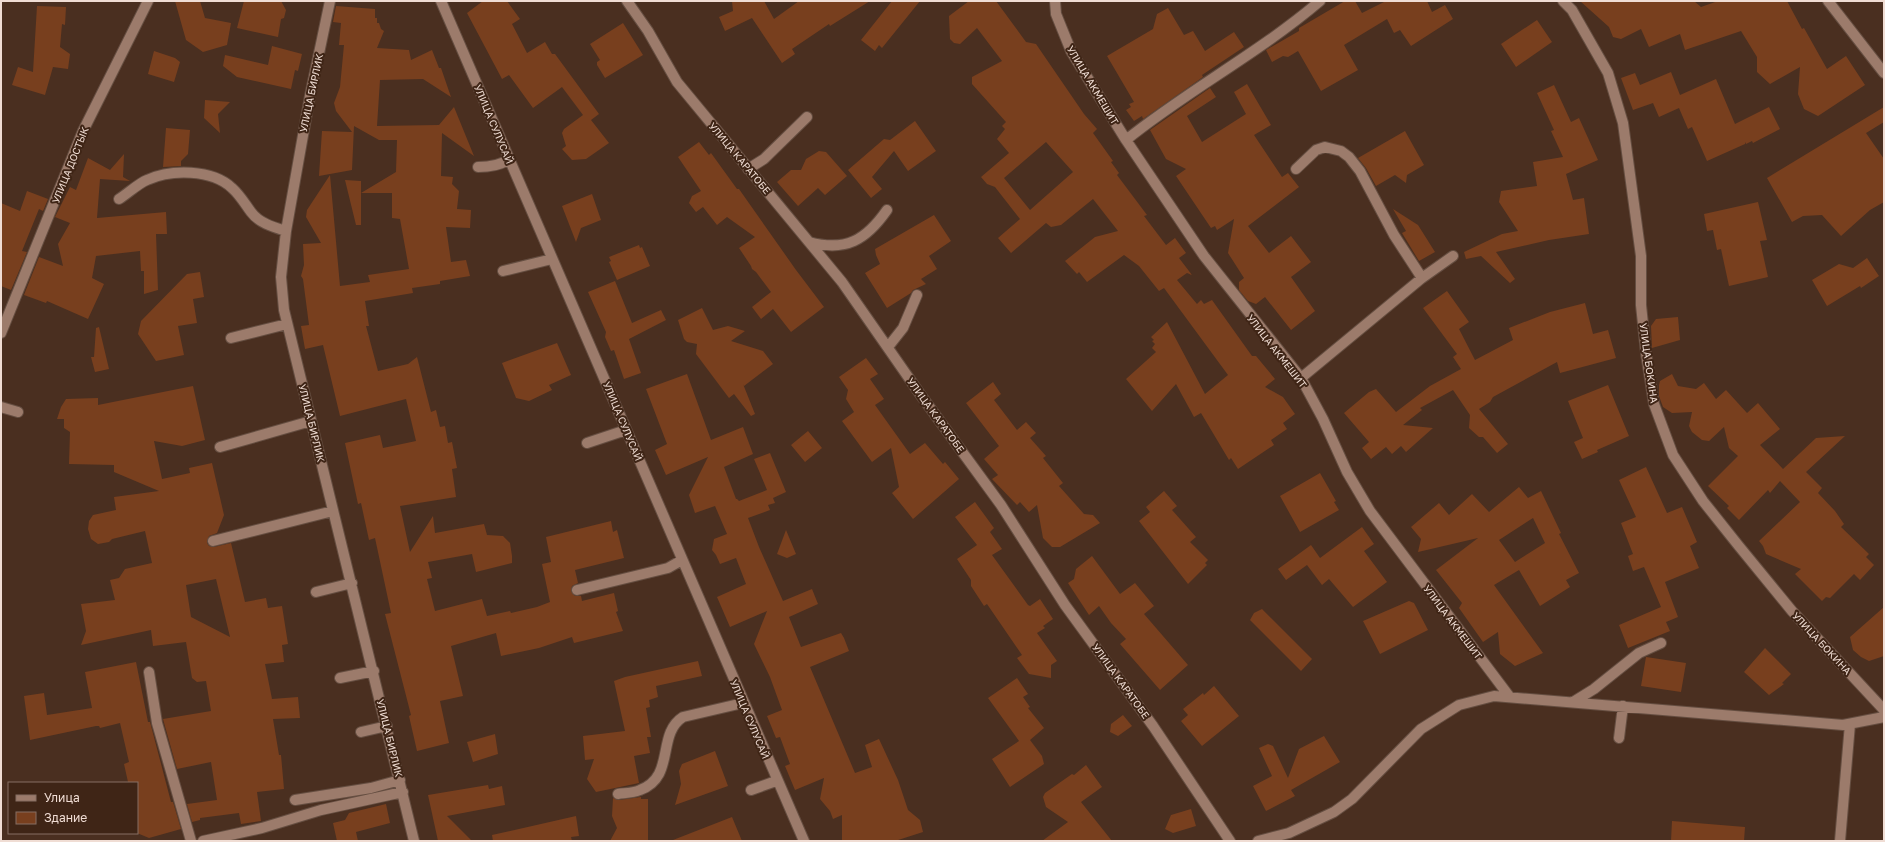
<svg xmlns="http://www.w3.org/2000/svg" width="1885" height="842" font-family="'Golos Text',sans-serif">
  <rect width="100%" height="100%" fill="#4a2f20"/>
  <path fill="#783f1e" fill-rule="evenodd" d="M175 1H200L205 18 231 23 227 45 203 52 186 40Z
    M244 1H281L286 10 284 18 281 19 278 37 237 28Z
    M483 1H507L520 19 512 24 527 53 545 42 552 54H555L599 114 591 120 609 143 586 159 572 160 562 149 566 146 562 133 564 129 583 115 562 87 533 108 509 75 502 79 467 13Z
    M732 1H764L774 19 799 1H870L830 26 829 24 792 49 795 54 782 63 752 18 725 31 719 17 733 11Z
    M892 1H920L882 48 879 45 875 51 861 40Z
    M969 1H996L1026 42 1036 44 1084 114 1097 129 1093 133 1113 161 1111 162 1119 173 1117 175 1147 215 1144 216 1166 245 1175 238 1186 253 1179 258 1192 275 1187 273 1177 280 1197 304 1201 300 1204 304 1212 300 1252 356H1256L1275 379 1265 387 1283 397 1295 414 1283 423 1287 429 1271 440 1274 445 1238 469 1231 458 1229 460 1201 413 1194 417 1176 384 1152 411 1126 379 1156 352 1152 348 1155 344 1152 341 1154 340 1151 337 1167 322 1205 394 1228 375 1164 288 1159 291 1139 266 1124 255 1087 282 1079 272 1077 274 1065 261 1095 237 1118 231 1093 199 1061 225 1051 227 1046 223 1011 253 998 238 1020 219 995 187 987 184 981 177 1009 153 997 139 1005 129 1002 126 1006 122 972 84V77L1002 61 977 28 960 44 954 43 950 39 949 16ZM1046 142 1073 172 1030 210 1004 178Z
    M1345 1H1355L1362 13 1386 1H1427L1432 12 1445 5 1453 19 1411 46 1400 30 1394 33 1387 19 1344 45 1358 70 1321 91 1298 51 1288 57 1283 56 1272 62 1266 50 1299 31V28Z
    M1580 1H1694L1701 7 1718 1H1787L1802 29 1804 28 1827 69 1846 56 1865 85 1818 116 1804 109 1798 94 1800 67 1770 84 1757 72V57L1741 31 1685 50 1680 34 1649 47 1641 29 1621 39 1613 37 1609 27Z
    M37 6 66 7 65 25 62 24 60 47 70 54 68 69 53 67 45 95 12 85 18 67 33 72Z
    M336 6 375 9V18H377V23H379L381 29 384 31 377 48 409 50 411 60 432 50 439 68H441L451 97 423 79 380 80 377 126 439 125 454 107 474 156 442 133 441 176 453 177 452 184 459 191 457 209 471 210 470 228 446 227 451 262 466 260 470 276 440 281V284L412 288 413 293 365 301 369 326H366L378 371 408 364 417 357 431 412 436 410 440 427 445 426 448 443 452 442 457 468 452 469 456 497 400 506 410 552 433 516 435 533 484 524 487 535 503 536 510 543 512 556V563L476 572 472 554 428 562 432 578 427 579 435 611 482 599 487 616 510 611 511 613 537 607 550 602 542 564 551 562 546 537 611 521 613 532 617 530 624 558 575 570 578 583 572 586 571 591 575 596H581L582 601 614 593 618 611 616 612 623 631 574 643 572 637 539 648 501 656 496 633 451 646 463 696 440 701 449 743 417 751 409 716 411 715 385 614 391 613 375 538 369 540 361 503 358 504 345 443 380 435 383 448 416 441 406 399 340 416 323 345 305 349 301 326 309 325 303 279 301 276 304 265 303 244 321 243 306 217 307 210 330 175 340 286 370 282 368 275 409 269 400 219 392 218V193H361V225H356L345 180 361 181V193L396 172 397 140H379L354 126 352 170 319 176 322 131 352 132 336 111 334 103 340 87 344 45H339L341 23 333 22Z
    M1168 8 1184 35 1193 31 1205 51 1234 32 1244 47 1202 75 1203 77 1143 119 1142 116 1134 121 1126 110 1131 107 1129 104 1134 102 1107 56 1153 29 1157 14Z
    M1537 20 1552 42 1516 67 1501 44Z
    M623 23 643 55 605 78 597 65V62L600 60 590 44Z
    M272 46 302 54 298 71 295 70 291 89 237 77 223 66 225 55 268 65Z
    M154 51 175 58 180 62 174 82 148 74Z
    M1671 72 1680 95 1716 79 1735 124 1769 107 1780 129 1753 143 1752 141 1746 144 1745 142V144L1707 161 1692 127 1688 129 1679 108 1659 117 1653 103 1633 110 1621 78 1635 73 1640 85Z
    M1247 84 1271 125 1254 135 1282 177 1288 173 1299 187 1248 226 1269 253 1291 236 1311 262 1291 277 1315 311 1291 330 1265 297 1256 304 1248 301 1239 290V282L1244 278 1228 253 1234 219 1217 230 1215 226 1211 228 1176 176 1186 169 1166 159 1150 130 1210 88 1216 97 1187 116 1202 142 1246 114 1234 92Z
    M1554 85 1571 122 1579 118 1598 160 1566 174 1573 200 1584 198 1589 234 1549 240 1496 252 1515 279 1510 283 1481 256 1466 259 1464 252 1502 234 1518 231 1499 202 1501 191 1537 186 1533 162 1563 157 1551 131 1554 130 1537 93Z
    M205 100 230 102 218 114 220 133 204 118Z
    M1884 107V122L1866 133 1884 159V202L1870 210 1841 236 1822 215 1803 216 1792 222 1767 178Z
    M915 121 936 151 908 171 894 151 872 177 882 189 871 198 848 170 884 139 890 140Z
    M166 128 190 130 188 154 181 161V166L163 167Z
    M1405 131 1424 165 1407 175 1406 183 1395 175 1376 186 1366 168 1358 158Z
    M699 142 709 155 711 153 737 189H739L796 270 824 307 791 332 773 309 761 319 752 307 771 292 756 272 752 269 751 266 739 248 755 237 727 217 717 225 703 207 696 212 689 203 692 196 701 191 678 157Z
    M819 151 826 152 847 176 825 195 818 188 798 206 777 182 791 170H801L806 159Z
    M124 154 123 177 130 181 100 179 97 218 166 212 167 234H156L158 290 144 294V271H141L140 251 96 256 92 278 104 284 88 319 47 301 46 303 24 295 39 257 63 266 58 244 70 223 55 217 70 187 76 190 88 158 110 170Z
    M27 191 48 199 43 211 39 209 22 251 27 252 11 290 1 286V203L20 211Z
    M592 194 601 220 581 228 576 242 562 206Z
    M1758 202 1767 240 1760 241 1768 277 1729 286 1721 249 1717 250 1713 230 1707 231 1704 214Z
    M1393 209 1418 225 1435 252 1419 261 1402 233 1406 231Z
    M934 215 951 241 929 256 937 269 921 279 926 284 913 290 911 293 887 308 865 273 880 264 876 255 875 249Z
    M639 245 640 248 642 247 650 266 617 280 609 262 611 261 609 257Z
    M1867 258 1879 276 1861 288 1860 286 1827 306 1812 280 1839 264 1853 268Z
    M200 272 204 297 193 299 197 323 178 326 184 355 156 361 138 334 141 321 187 274Z
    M615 281 632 323 661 310 666 320 629 339 641 373 624 379 614 350 611 351 605 337 606 332 588 292Z
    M1447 291 1469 322 1459 329 1475 360 1513 340 1509 328 1550 312 1585 303 1593 334 1608 330 1616 358 1560 373 1557 362 1493 397 1490 402 1479 409 1508 444 1497 453 1483 437H1479L1469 428 1470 415 1453 390 1420 408 1422 410 1403 425 1433 428 1406 452 1401 446 1392 454 1386 447 1371 459 1362 448 1369 442 1344 413 1369 392 1376 389 1396 412 1430 386 1461 369 1453 357 1457 354 1423 308Z
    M702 308 713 330 728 326 745 331 731 341 763 351 773 364 744 386 743 384 755 414 751 416 734 394 729 398 696 354 697 344 687 342 684 339 678 320Z
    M1678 317 1680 340 1652 348 1651 326 1656 319Z
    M99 327 109 369 95 372 91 357H94L96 328Z
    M557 343 571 375 549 385 552 390 529 401 516 398 502 363Z
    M866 358 878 374 870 379 884 399 875 405 910 454 925 443 943 464 945 462 959 479 913 519 892 493 899 487 891 448 872 462 842 421 854 412 846 399 848 390 839 377Z
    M687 374 711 440 743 427 753 454 724 467 736 499H737L739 501 767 490 754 459 770 453 786 492 773 498 775 503 768 505 770 510 748 518 759 547 783 601 812 589 818 604 789 617 801 647 841 633 844 638 849 651 810 667 855 773 872 767 865 745 879 739 898 780 908 810 920 820 923 832 895 841H842V815L833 819 830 811 820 799 824 778 795 790 785 766 790 764 780 737 776 738 767 716 782 710 770 677 754 644 767 611 730 627 717 597 746 584 736 558 720 564 716 555 712 550 714 539 727 534 715 506 695 513 689 495 708 457 666 475 655 450 667 444 646 389Z
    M1672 374 1678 386 1696 389 1704 383 1716 399 1726 390 1747 413 1758 403 1780 429 1760 445 1783 469 1816 438 1845 436 1806 472 1822 488 1818 493 1835 511 1844 524 1841 527 1869 554 1866 557 1874 565 1860 580 1854 574 1830 598 1826 597 1822 601 1795 574 1801 569 1766 554 1763 546 1759 541 1800 502 1780 481 1770 493 1768 490 1739 520 1727 508 1729 506 1708 486 1738 456 1729 448 1724 427 1709 441 1702 440 1692 432 1689 426 1692 412 1672 413 1663 407 1659 396V385L1660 381Z
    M993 382 1001 394 994 400 1017 430 1026 422 1036 433 1030 438 1046 456 1043 458 1063 483 1059 486 1084 514 1093 515 1100 523 1060 547H1052L1043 538 1037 505 1029 512 1020 502 1017 505 992 479 998 475 984 459 999 446 966 403Z
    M1608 385 1629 436 1597 450 1598 452 1582 459 1574 442 1583 438 1568 401Z
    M193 386 205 440 182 446 154 441 162 479 190 473 189 468 212 463 224 515 217 533 209 536 207 543 209 546 214 547 231 543 245 602 266 598 268 608 282 606 288 644 282 645 284 662 265 664 272 699 298 697 300 718 273 719 279 755H281L284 789 257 792 261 821 241 824 239 813 200 818V820L192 822 187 804 217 800 211 762 177 769 163 719 211 711 206 681 197 682 192 678 186 642 153 646 151 630 81 645 86 631 81 604 115 600 110 580 119 578 125 569 152 563 145 531 112 539 109 542 98 544 91 539 88 529 89 521 93 515 116 510 114 497 159 491 114 472V465L69 464 70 432 64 428V419H57L61 407 66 399 98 398V405ZM216 579 230 637 191 617 186 585Z
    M808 431 822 448 805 462 791 445Z
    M1646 467 1667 513 1682 507 1697 542 1690 546 1699 568 1665 582 1678 617 1666 622 1670 631 1628 648 1619 625 1661 607 1644 567 1633 571 1628 556 1633 554 1621 523 1636 517 1619 480Z
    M1320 473 1336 501 1334 502 1339 510 1300 532 1280 496Z
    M1519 487 1528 498 1541 491 1561 533 1559 534 1579 573 1566 580 1570 587 1540 606 1519 570 1494 585 1543 653 1515 666 1500 654 1498 632 1483 642 1459 608 1462 603 1436 570 1478 538 1418 552 1421 539 1411 527 1439 503 1449 515 1472 494 1489 512ZM1533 518 1545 543 1515 562 1499 540Z
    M1164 491 1177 506 1172 510 1196 537 1190 542 1208 560 1205 563 1207 565 1188 584 1139 521 1150 512 1146 507Z
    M975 502 994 528 990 532 1002 549 992 555 1028 605 1030 606 1040 599 1053 619 1043 626 1045 628 1037 633 1057 661 1051 665V678L1029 674 1017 658 1022 655 987 604 984 606 971 586V580L957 559 977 545 955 517Z
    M1362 527 1374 544 1364 551 1387 582 1353 607 1329 579 1322 585 1307 565 1286 580 1278 569 1311 545 1320 558Z
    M786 530 796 554 787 558 777 554Z
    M1092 556 1120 594 1135 583 1154 606 1144 614 1188 665 1160 690 1120 644 1126 639 1111 623 1099 606 1089 615 1068 583 1074 579 1076 569Z
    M1409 601 1414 603 1428 630 1380 654 1363 621Z
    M1884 607V656L1869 661 1861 657 1853 650 1850 637Z
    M1262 609 1312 659 1301 671 1250 620 1254 613Z
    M1765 648 1791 674 1782 683 1784 684 1769 695 1744 672Z
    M1646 657 1686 663 1681 692 1641 686Z
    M698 661 702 676 656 686 658 697 649 700 650 707 646 708 651 737H647L650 753 634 756 639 783 596 792 587 779 594 759 585 760 583 736 625 731 614 681 625 677Z
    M136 662 148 722H150L171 802H173L181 829 149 838 137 833V783L128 782 124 764 129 762 120 723 100 728 99 726H96L30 740 24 696 44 693 47 715 92 708 85 672Z
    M1017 678 1028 694 1023 697 1030 707 1028 708 1044 728 1030 740 1042 756 1044 764 1010 787 992 759 1019 741 988 698Z
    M1214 686 1239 716 1202 746 1181 721 1188 715 1183 709 1203 693 1204 695Z
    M1123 715 1132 726 1118 736 1110 732 1111 724Z
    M495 734 498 754 473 762 467 742Z
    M1324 736 1340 762 1291 790 1295 796 1266 811 1253 786 1272 776 1259 748 1268 744 1273 746 1288 778 1299 749Z
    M715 751 728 786 675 805 681 784 679 771 682 764Z
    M1086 765 1102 787 1081 802 1112 841H1042L1068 822 1046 807 1043 797 1045 793 1072 774 1074 775Z
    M488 785 489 789 502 786 505 805 447 816 472 841H438L428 795Z
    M641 797V799H648V841H610L617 828 612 816 613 798 619 800Z
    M386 804 390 823 356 832 358 841H337L333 823 345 820 349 813Z
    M1191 809 1196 826 1173 833 1165 829 1171 815Z
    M576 816 579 836 571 837 572 841H493L492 835Z
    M732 817 742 841H673V840Z
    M1672 821 1745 827 1744 841H1671Z"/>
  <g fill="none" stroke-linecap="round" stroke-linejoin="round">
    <g stroke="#654e41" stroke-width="12">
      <path id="minor" d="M330 1 310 96 286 231 281 277 284 310 414 841
        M441 1 804 841
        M627 1 648 31 677 82 842 282 920 394 1001 505 1065 605 1153 726 1230 841
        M1055 1 1056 14 1071 51 1126 140 1204 256 1301 378 1323 419 1347 472 1370 511 1509 696
        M1563 1 1572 10 1608 73 1623 123 1641 256V305L1646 353 1654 404 1673 455 1703 501 1738 545 1792 611 1884 710
        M1828 1 1884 73
        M1126 140C1188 90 1259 53 1320 1
        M478 167C489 167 500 166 509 159
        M748 169 764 159 807 117
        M1296 169 1316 150 1325 147 1341 151 1349 157 1360 171 1394 235 1422 278
        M119 199C127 194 139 183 147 180 171 169 212 169 232 188 240 195 245 204 251 212 259 223 273 227 286 231
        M809 242C846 252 866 240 887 210
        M503 271 552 259
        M1 333 83 131 148 1
        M231 338 287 324
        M888 347 903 328 917 295
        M1301 378 1422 278 1453 256
        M1 407 18 412
        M587 443 626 430
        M220 447 311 421
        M213 541 333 511
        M577 590 668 568 682 560
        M316 592 352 583
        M149 672 157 723 191 841
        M340 678 374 671
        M1573 702 1594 689 1639 653 1661 643
        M361 732 387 726
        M1619 738 1623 706
        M751 790 776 781
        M618 794C625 793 633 793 640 790 676 777 656 734 683 717L743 703
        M295 800 371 788 400 780
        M203 841 262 828 321 810 403 792
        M1258 841 1289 833 1334 812 1352 799 1421 729 1459 705 1494 696 1843 725 1884 717
        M1840 841 1850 724"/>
    </g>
    <use href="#minor" stroke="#9c7b6b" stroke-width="10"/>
  </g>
  <g text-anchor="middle" stroke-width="4" stroke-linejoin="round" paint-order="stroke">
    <g font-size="10" fill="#f0ddd4" stroke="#3f2516">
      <text transform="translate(1093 85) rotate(59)" y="4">УЛИЦА АКМЕШИТ</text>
      <text transform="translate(311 93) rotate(-78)" y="4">УЛИЦА БИРЛИК</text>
      <text transform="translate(494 124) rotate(67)" y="4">УЛИЦА СУЛУСАЙ</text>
      <text transform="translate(740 158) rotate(50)" y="4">УЛИЦА КАРАТОБЕ</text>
      <text transform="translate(70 165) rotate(-68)" y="4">УЛИЦА ДОСТЫК</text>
      <text transform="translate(1277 351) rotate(52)" y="4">УЛИЦА АКМЕШИТ</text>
      <text transform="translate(1649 363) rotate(82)" y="4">УЛИЦА БОКИНА</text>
      <text transform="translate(936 415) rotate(54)" y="4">УЛИЦА КАРАТОБЕ</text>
      <text transform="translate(623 421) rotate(67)" y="4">УЛИЦА СУЛУСАЙ</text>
      <text transform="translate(312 423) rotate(76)" y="4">УЛИЦА БИРЛИК</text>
      <text transform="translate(1453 622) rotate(53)" y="4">УЛИЦА АКМЕШИТ</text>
      <text transform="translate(1822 643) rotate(47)" y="4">УЛИЦА БОКИНА</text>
      <text transform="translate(1121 681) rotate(54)" y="4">УЛИЦА КАРАТОБЕ</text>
      <text transform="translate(750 719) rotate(67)" y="4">УЛИЦА СУЛУСАЙ</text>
      <text transform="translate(390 738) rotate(76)" y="4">УЛИЦА БИРЛИК</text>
    </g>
  </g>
  <rect width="1885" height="842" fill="none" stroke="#f0ddd4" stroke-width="4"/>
  <rect x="8" y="782" width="130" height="52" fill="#3f2516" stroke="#866f62"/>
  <rect x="16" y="795" width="20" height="6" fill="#9c7b6b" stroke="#866f62"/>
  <text x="44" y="802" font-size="12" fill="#f0ddd4">Улица</text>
  <rect x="16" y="812" width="20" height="12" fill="#783f1e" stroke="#866f62"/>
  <text x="44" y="822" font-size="12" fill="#f0ddd4">Здание</text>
</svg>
